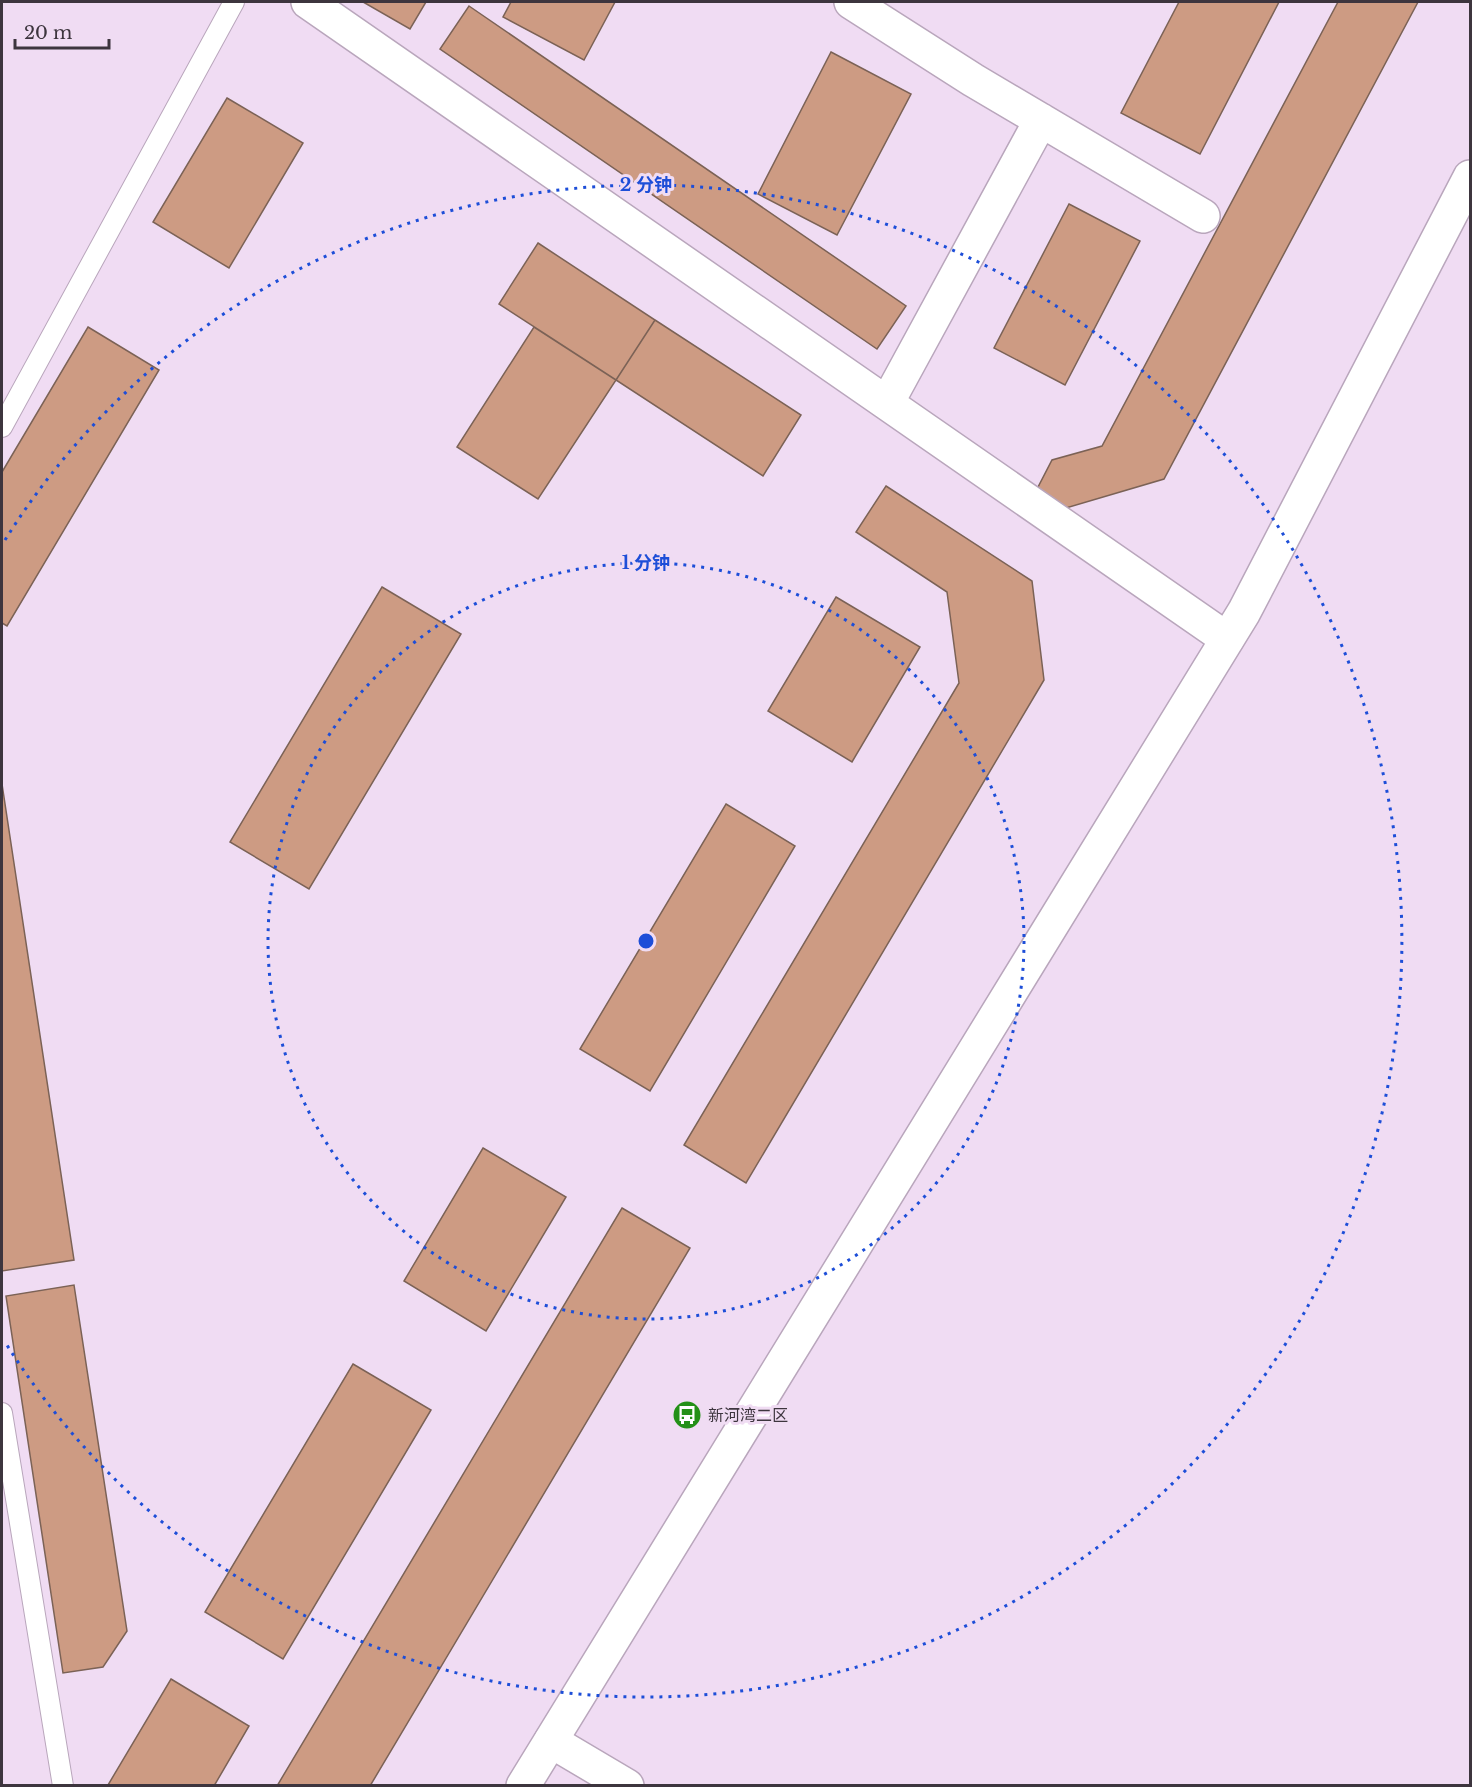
<svg xmlns="http://www.w3.org/2000/svg" width="1472" height="1787" font-family="'Libre Baskerville','Noto Sans SC',serif">
  <rect width="100%" height="100%" fill="#f0dcf3"/>
  <path fill="#cd9b83" stroke="#7b6256" stroke-width="1.5" d="M363 2H426L410 29Z
    M511 2H615L584 60 503 17Z
    M1179 2H1279L1200 154 1121 113Z
    M1338 2H1418L1164 479 1066 508 1036 491 1052 460 1102 446Z
    M469 6 906 306 877 349 440 49Z
    M831 52 911 94 837 235 758 194Z
    M227 98 303 143 229 268 153 222Z
    M1069 204 1140 241 1065 385 994 348Z
    M538 243 655 320 616 380 499 304Z
    M655 320 801 415 763 476 616 380Z
    M88 327 159 370 7 626 2 623V472Z
    M534 327 616 380 538 499 457 447Z
    M886 486 1032 581 1044 680 746 1183 684 1145 959 683 947 592 856 532Z
    M382 587 461 634 309 889 230 842Z
    M836 597 920 647 852 762 768 711Z
    M2 784 74 1260 2 1271Z
    M726 804 795 846 650 1091 580 1049Z
    M483 1148 566 1197 486 1331 404 1281Z
    M622 1208 690 1248 370 1786H277Z
    M74 1285 127 1631 103 1667 63 1673 6 1296Z
    M353 1364 431 1410 283 1659 205 1612Z
    M171 1679 249 1726 214 1786 108 1785Z"/>
  <g fill="none" stroke-linecap="round" stroke-linejoin="round">
    <g stroke="#b9a6bc" stroke-width="22">
      <path id="lane" d="M2 427 234 2
        M2 1413 63 1786"/>
    </g>
    <g stroke="#b9a6bc" stroke-width="36">
      <path id="street" d="M308 2 1227 639
        M851 2 973 80 1203 216
        M887 403 1041 120
        M551 1741 627 1786"/>
    </g>
    <g stroke="#b9a6bc" stroke-width="36">
      <path id="secondary" d="M523 1786 1244 612 1470 177"/>
    </g>
    <use href="#lane" stroke="#fff" stroke-width="20"/>
    <use href="#street" stroke="#fff" stroke-width="33"/>
    <use href="#secondary" stroke="#fff" stroke-width="33"/>
  </g>
  <g fill="none" stroke="#1d4ed8" stroke-width="3" stroke-dasharray="3 6">
    <circle cx="646" cy="941" r="378"/>
    <path d="M5 540A756 756 0 1 1 5 1342"/>
  </g>
  <defs>
    <g id="bus-disc" transform="scale(1.5)"><circle r="9.5" fill="#239017" stroke="#f0dcf3"/><path d="M-5-6H5V4H4V6H2V4H-2V6H-4V4H-5ZM-3.5-4V0h7V-4ZM-3.5 1.2v1.5H-2V1.2ZM2 1.2v1.5H3.5V1.2Z" fill="#fff"/></g>
  </defs>
  <g fill-rule="evenodd">
    <use href="#bus-disc" x="687" y="1415"/>
  </g>
  <g text-anchor="middle" stroke-width="6" stroke-linejoin="round" paint-order="stroke">
    <g font-size="16" fill="#3d353e" stroke="#f0dcf3" text-anchor="start">
      <text x="708" y="1421">新河湾二区</text>
    </g>
  </g>
  <circle cx="646" cy="941" r="9" fill="#1d4ed8" stroke="#f0dcf3" stroke-width="3"/>
  <g font-size="18" text-anchor="middle" font-weight="bold" fill="#1d4ed8" stroke="#f0dcf3" stroke-width="6" stroke-linejoin="round" paint-order="stroke">
    <text x="646" y="191">2 分钟</text>
    <text x="646" y="569">1 分钟</text>
  </g>
  <rect width="1472" height="1787" fill="none" stroke="#3d353e" stroke-width="6"/>
  <path d="M15 39v9h94v-9" fill="none" stroke="#3d353e" stroke-width="3"/>
  <text x="24" y="39" font-size="18" fill="#3d353e" stroke="#f0dcf3" stroke-width="4.5" paint-order="stroke">20 m</text>
</svg>
